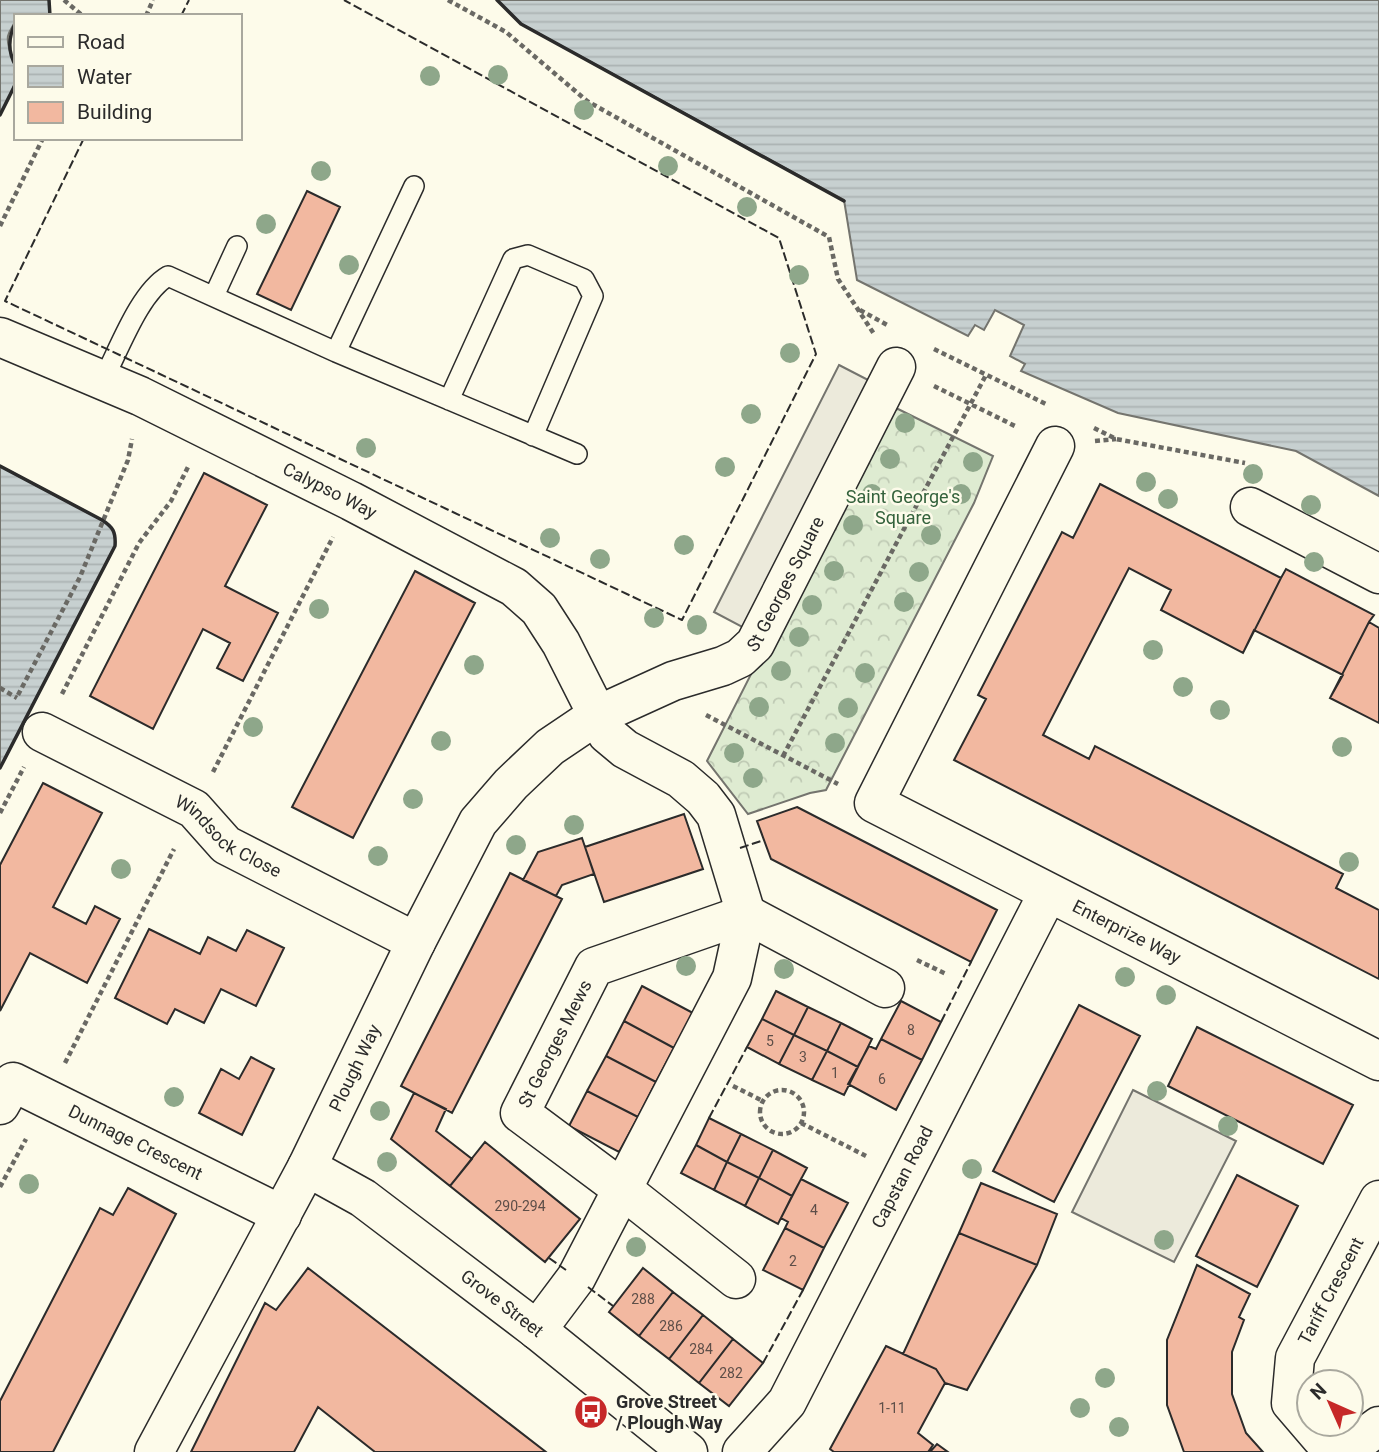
<svg xmlns="http://www.w3.org/2000/svg" width="1379" height="1452" font-family="Roboto,sans-serif">
  <defs>
    <pattern id="forest-crowns" width="20" height="18" patternUnits="userSpaceOnUse" patternTransform="scale(1.75)"><rect width="20" height="18" fill="#deebd1"/><path d="M2 6a3 3 0 1 1 6 0M12 15a3 3 0 1 1 6 0" fill="none" stroke="#bfcab4"/></pattern>
    <pattern id="water-rules" width="6" height="5" patternUnits="userSpaceOnUse" patternTransform="scale(1.75)"><rect width="6" height="5" fill="#c7d0d0"/><path d="M0 2.5h6" fill="none" stroke="#abb3b3"/></pattern>
  </defs>
  <rect width="100%" height="100%" fill="#fdfbea"/>
  <path fill="url(#forest-crowns)" stroke="#74746e" stroke-width="2" d="M898 409 993 456 974 503 826 790 810 793 748 814 707 761 883 414Z"/>
  <path fill="#eceadb" stroke="#74746e" stroke-width="2" d="M839 365 872 382 746 629 714 612Z
    M1133 1090 1236 1141 1174 1262 1072 1212Z"/>
  <path fill="url(#water-rules)" stroke="#74746e" stroke-width="2" d="M0 0H49L50 16H16C16 24 10 28 8 36 6 47 14 59 16 68 18 85 7 101 0 115Z
    M497 0H1379V496L1296 451 1118 413 1021 371 1025 364 1010 356 1024 325 995 310 984 330 975 325 968 336 857 280 844 200 521 24Z
    M0 466 102 520C113 527 116 532 115 546L0 768Z"/>
  <path fill="#f2b8a0" stroke="#2b2b2b" stroke-width="2" d="M307 191 340 207 291 310 257 294Z
    M204 473 267 505 225 586 278 613 243 681 217 668 230 643 203 629 153 729 90 696Z
    M1100 484 1281 578 1286 569 1374 615 1369 622 1379 628V723L1330 698 1343 675 1254 630 1243 653 1161 610 1171 590 1129 568 1043 735 1089 759 1095 746 1343 874 1336 888 1379 910V979L954 760 986 699 978 695 1062 532 1073 538Z
    M1100 484 1281 578 1243 653 1161 610 1171 590 1129 568 1043 735 1089 759 1095 746 1343 874 1336 888 1379 910V979L954 760 986 699 978 695 1062 532 1073 538Z
    M415 571 475 603 353 838 292 807Z
    M1369 622 1379 628V723L1330 698Z
    M43 783 102 813 53 907 86 924 95 906 120 919 87 983 30 953 0 1011V865Z
    M797 807 997 910 971 962 771 859 757 821Z
    M684 814 703 869 604 902 585 847Z
    M582 838 594 874 562 885 556 896 523 880 538 852Z
    M510 873 562 899 452 1113 401 1086Z
    M149 929 200 954 208 937 236 951 247 930 284 948 256 1006 221 989 204 1023 175 1009 167 1024 115 998Z
    M642 986 693 1013 674 1048 624 1021Z
    M776 991 808 1007 794 1035 762 1019Z
    M901 1001 941 1022 922 1060 881 1039Z
    M1079 1005 1140 1036 1054 1202 993 1171Z
    M808 1007 841 1023 827 1051 794 1035Z
    M762 1019 794 1035 779 1064 747 1047Z
    M624 1021 674 1048 656 1082 606 1056Z
    M841 1023 872 1039 858 1067 827 1051Z
    M1197 1027 1353 1105 1323 1164 1168 1086Z
    M794 1035 827 1051 812 1080 779 1064Z
    M881 1039 922 1060 896 1110 848 1084 869 1046 876 1049Z
    M827 1051 858 1067 844 1095 812 1080Z
    M606 1056 656 1082 638 1117 587 1091Z
    M251 1057 274 1069 242 1135 199 1113 221 1069 239 1079Z
    M587 1091 638 1117 619 1152 569 1126Z
    M414 1093 446 1109 436 1131 472 1159 450 1186 391 1139Z
    M709 1118 741 1134 727 1162 696 1145Z
    M741 1134 773 1150 759 1178 727 1162Z
    M485 1142 580 1219 545 1262 450 1186Z
    M696 1145 727 1162 714 1190 681 1173Z
    M773 1150 807 1168 792 1196 759 1178Z
    M727 1162 759 1178 745 1206 714 1190Z
    M1237 1175 1298 1206 1257 1287 1196 1256Z
    M759 1178 792 1196 778 1224 745 1206Z
    M801 1179 848 1203 824 1248 785 1228 788 1222 781 1218Z
    M981 1183 1057 1214 1037 1265 959 1233Z
    M128 1188 176 1214 53 1452H0V1401L100 1208 113 1215Z
    M785 1228 824 1248 803 1290 763 1270Z
    M959 1233 1037 1265 967 1390 945 1383 936 1369 903 1354Z
    M1197 1265 1250 1294 1239 1317 1244 1320 1232 1352V1394L1246 1433 1263 1452H1184L1167 1405V1340Z
    M308 1268 546 1452H375L318 1407 294 1452H191L265 1303 276 1310Z
    M643 1268 673 1292 639 1336 609 1312Z
    M673 1292 703 1315 669 1359 639 1336Z
    M703 1315 733 1339 699 1383 669 1359Z
    M733 1339 763 1363 729 1406 699 1383Z
    M886 1346 936 1369 945 1383 918 1433 933 1445 928 1452H834L830 1449Z
    M937 1444 948 1452H930Z"/>
  <g fill="none" stroke-linecap="round" stroke-linejoin="round">
    <g stroke="#2b2b2b" stroke-width="22">
      <path id="service" d="M214 296 237 246
        M336 352 414 186
        M103 380C119 350 139 293 168 276L336 352 577 454
        M449 400 513 259 528 255 584 279 593 296 533 436"/>
    </g>
    <g stroke="#2b2b2b" stroke-width="41">
      <g id="minor">
        <path id="s1" d="M0 337 140 396 351 501 514 587 539 609 561 643 607 734 625 749 681 779 703 798 716 815 746 914 732 978 576 1278 537 1330"/>
        <path id="s2" d="M1055 446 874 803 1379 1061"/>
        <path d="M1250 507 1379 574"/>
        <path id="s3" d="M42 732 194 809 226 845 416 942"/>
        <path id="s4" d="M0 1105 13 1082 282 1215"/>
        <path id="s5" d="M307 1167 416 942 478 822 511 784 550 747 596 716 673 681 723 666 740 658 755 644 896 367"/>
        <path d="M1379 1200 1295 1358 1291 1403 1321 1438 1364 1437 1379 1426"/>
        <path id="s6" d="M736 1279 622 1189 520 1113 594 967 746 914 885 988"/>
        <path id="s7" d="M742 1452 787 1402 1048 893"/>
      </g>
    </g>
    <g stroke="#2b2b2b" stroke-width="41">
      <g id="secondary">
        <path id="s8" d="M154 1452 307 1167 363 1198 537 1330 688 1452"/>
      </g>
    </g>
    <path stroke="#6a6964" stroke-width="4.5" stroke-dasharray="5 3.5" stroke-linecap="butt" d="M64 0 83 16
      M448 0 506 32 587 101 829 237 838 279 874 334
      M146 16 153 0
      M0 226 43 138
      M860 310 889 326
      M934 349 1046 404
      M934 386 1017 427
      M1094 428 1116 439 1245 463
      M1095 441 1116 439
      M0 688 17 698
      M62 694 139 543 171 501 188 467
      M18 695 80 577 128 460 132 439
      M706 715 838 784
      M783 756 986 375
      M213 772 333 537
      M0 813 24 767
      M917 960 946 974
      M65 1063 174 849
      M733 1086 763 1101
      M760 1112a22 22 0 1 1 44 0a22 22 0 1 1-44 0Z
      M801 1123 866 1156
      M0 1187 26 1139"/>
    <use href="#service" stroke="#fdfbea" stroke-width="19"/>
    <use href="#minor" stroke="#fdfbea" stroke-width="38"/>
    <use href="#secondary" stroke="#fdfbea" stroke-width="38"/>
    <path stroke="#2b2b2b" stroke-width="2" stroke-dasharray="9 3.5" stroke-linecap="butt" d="M181 16 189 0
      M84 138 5 301 682 620 816 354 779 238 344 0
      M740 848 764 840
      M941 1022 971 962
      M709 1118 747 1047
      M549 1258 566 1270
      M588 1287 613 1306
      M763 1363 803 1290"/>
    <path stroke="#2b2b2b" stroke-width="3.5" d="M49 0 50 16
      M497 0 521 24 844 201
      M16 22C8 37 7 51 16 66
      M0 115 16 83
      M0 466 102 520C113 527 116 532 115 546L0 768"/>
  </g>
  <g fill="#8ea78a">
    <circle cx="498" cy="75" r="10"/>
    <circle cx="430" cy="76" r="10"/>
    <circle cx="584" cy="110" r="10"/>
    <circle cx="668" cy="166" r="10"/>
    <circle cx="321" cy="171" r="10"/>
    <circle cx="747" cy="207" r="10"/>
    <circle cx="266" cy="224" r="10"/>
    <circle cx="349" cy="265" r="10"/>
    <circle cx="799" cy="275" r="10"/>
    <circle cx="790" cy="353" r="10"/>
    <circle cx="751" cy="414" r="10"/>
    <circle cx="905" cy="423" r="10"/>
    <circle cx="366" cy="448" r="10"/>
    <circle cx="890" cy="459" r="10"/>
    <circle cx="973" cy="462" r="10"/>
    <circle cx="725" cy="467" r="10"/>
    <circle cx="1253" cy="474" r="10"/>
    <circle cx="1146" cy="482" r="10"/>
    <circle cx="872" cy="494" r="10"/>
    <circle cx="961" cy="494" r="10"/>
    <circle cx="1168" cy="499" r="10"/>
    <circle cx="1311" cy="505" r="10"/>
    <circle cx="853" cy="525" r="10"/>
    <circle cx="931" cy="535" r="10"/>
    <circle cx="550" cy="538" r="10"/>
    <circle cx="684" cy="545" r="10"/>
    <circle cx="600" cy="559" r="10"/>
    <circle cx="1314" cy="562" r="10"/>
    <circle cx="834" cy="571" r="10"/>
    <circle cx="919" cy="572" r="10"/>
    <circle cx="904" cy="602" r="10"/>
    <circle cx="812" cy="605" r="10"/>
    <circle cx="319" cy="609" r="10"/>
    <circle cx="654" cy="618" r="10"/>
    <circle cx="697" cy="625" r="10"/>
    <circle cx="799" cy="637" r="10"/>
    <circle cx="1153" cy="650" r="10"/>
    <circle cx="474" cy="665" r="10"/>
    <circle cx="781" cy="671" r="10"/>
    <circle cx="865" cy="673" r="10"/>
    <circle cx="1183" cy="687" r="10"/>
    <circle cx="759" cy="707" r="10"/>
    <circle cx="848" cy="708" r="10"/>
    <circle cx="1220" cy="710" r="10"/>
    <circle cx="253" cy="727" r="10"/>
    <circle cx="441" cy="741" r="10"/>
    <circle cx="835" cy="743" r="10"/>
    <circle cx="1342" cy="747" r="10"/>
    <circle cx="734" cy="753" r="10"/>
    <circle cx="753" cy="778" r="10"/>
    <circle cx="413" cy="799" r="10"/>
    <circle cx="574" cy="825" r="10"/>
    <circle cx="516" cy="845" r="10"/>
    <circle cx="378" cy="856" r="10"/>
    <circle cx="1349" cy="862" r="10"/>
    <circle cx="121" cy="869" r="10"/>
    <circle cx="686" cy="966" r="10"/>
    <circle cx="784" cy="969" r="10"/>
    <circle cx="1125" cy="977" r="10"/>
    <circle cx="1166" cy="995" r="10"/>
    <circle cx="1157" cy="1091" r="10"/>
    <circle cx="174" cy="1097" r="10"/>
    <circle cx="380" cy="1111" r="10"/>
    <circle cx="1228" cy="1126" r="10"/>
    <circle cx="387" cy="1162" r="10"/>
    <circle cx="972" cy="1169" r="10"/>
    <circle cx="29" cy="1184" r="10"/>
    <circle cx="1164" cy="1240" r="10"/>
    <circle cx="636" cy="1247" r="10"/>
    <circle cx="1105" cy="1378" r="10"/>
    <circle cx="1080" cy="1408" r="10"/>
    <circle cx="1119" cy="1427" r="10"/>
  </g>
  <defs>
    <g id="bus-disc" transform="scale(1.75)"><circle r="9.5" fill="#c62828" stroke="#fdfbea"/><path d="M-5-6H5V4H4V6H2V4H-2V6H-4V4H-5ZM-3.5-4V0h7V-4ZM-3.5 1.2v1.5H-2V1.2ZM2 1.2v1.5H3.5V1.2Z" fill="#fff"/></g>
  </defs>
  <g fill-rule="evenodd">
    <use href="#bus-disc" x="591" y="1412"/>
  </g>
  <g text-anchor="middle" stroke-width="5" stroke-linejoin="round" paint-order="stroke">
    <g font-size="14" fill="#5d4e48">
      <text x="911" y="1035">8</text>
      <text x="770" y="1046">5</text>
      <text x="803" y="1062">3</text>
      <text x="835" y="1078">1</text>
      <text x="882" y="1084">6</text>
      <text x="520" y="1211">290-294</text>
      <text x="814" y="1215">4</text>
      <text x="793" y="1266">2</text>
      <text x="643" y="1304">288</text>
      <text x="671" y="1331">286</text>
      <text x="701" y="1354">284</text>
      <text x="731" y="1378">282</text>
      <text x="892" y="1413">1-11</text>
    </g>
    <g font-size="18" fill="#2b2b2b" stroke="#fdfbea">
      <text dy="6" stroke="none"><textPath href="#s1" startOffset="364">Calypso Way</textPath></text>
      <text dy="6" stroke="none"><textPath href="#s5" startOffset="788">St Georges Square</textPath></text>
      <text dy="6" stroke="none"><textPath href="#s3" startOffset="215">Windsock Close</textPath></text>
      <text dy="6" stroke="none"><textPath href="#s2" startOffset="684">Enterprize Way</textPath></text>
      <text dy="6" stroke="none"><textPath href="#s6" startOffset="350">St Georges Mews</textPath></text>
      <text dy="6" stroke="none"><textPath href="#s5" startOffset="110">Plough Way</textPath></text>
      <text dy="6" stroke="none"><textPath href="#s4" startOffset="163">Dunnage Crescent</textPath></text>
      <text dy="6" stroke="none"><textPath href="#s7" startOffset="320">Capstan Road</textPath></text>
      <text transform="translate(1331 1291) rotate(-62)" y="6">Tariff Crescent</text>
      <text dy="6" stroke="none"><textPath href="#s8" startOffset="562">Grove Street</textPath></text>
    </g>
    <g font-size="18" fill="#34623c" stroke="#fdfbea">
      <text x="903" y="503">Saint George's<tspan x="903" dy="21">Square</tspan></text>
    </g>
    <g font-size="18" font-weight="bold" fill="#2b2b2b" stroke="#fdfbea" text-anchor="start">
      <text x="616" y="1408">Grove Street<tspan x="616" dy="21">/ Plough Way</tspan></text>
    </g>
  </g>
  <rect x="14" y="14" width="228" height="126" fill="#fdfbea" stroke="#a9a89e" stroke-width="2"/>
  <rect x="28" y="37" width="35" height="10" fill="#fdfbea" stroke="#a9a89e" stroke-width="2"/>
  <text x="77" y="49" font-size="21" fill="#2b2b2b">Road</text>
  <rect x="28" y="66" width="35" height="21" fill="url(#water-rules)" stroke="#a9a89e" stroke-width="2"/>
  <text x="77" y="84" font-size="21" fill="#2b2b2b">Water</text>
  <rect x="28" y="102" width="35" height="21" fill="#f2b8a0" stroke="#a9a89e" stroke-width="2"/>
  <text x="77" y="119" font-size="21" fill="#2b2b2b">Building</text>
  <g transform="translate(1330 1403) rotate(315)"><circle r="33" fill="#fdfbea" stroke="#a9a89e" stroke-width="2"/>
  <path d="M0-5L12 26L0 18L-12 26Z" fill="#c62828"/>
  <text y="-10" font-size="19" font-weight="bold" text-anchor="middle" fill="#2b2b2b">N</text>
  </g>
</svg>
